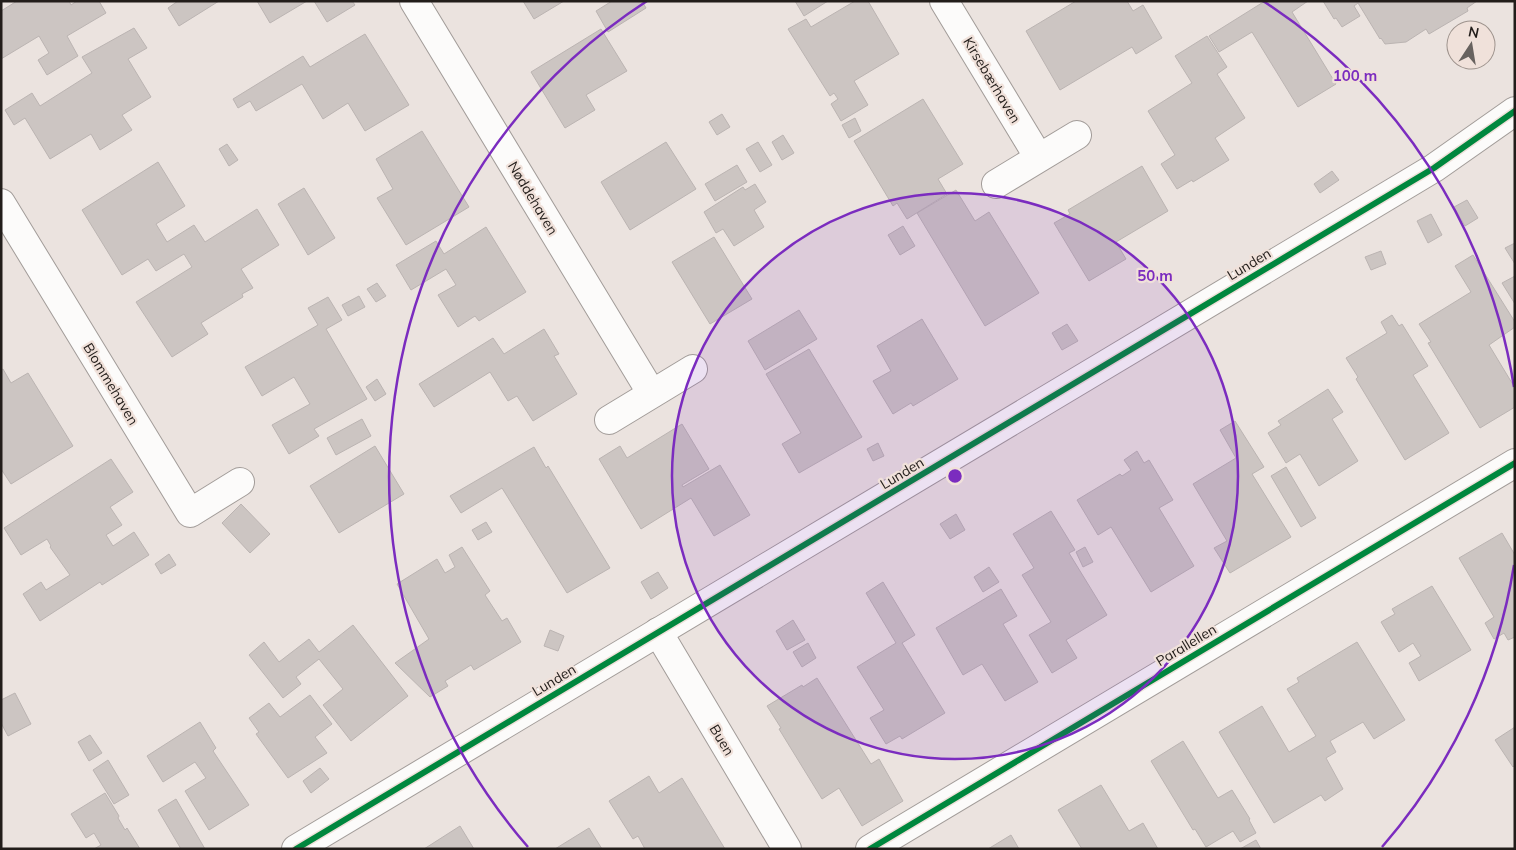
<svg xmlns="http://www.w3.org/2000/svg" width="1516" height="850" font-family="Mulish,sans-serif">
  <rect width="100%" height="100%" fill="#ebe3df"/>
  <path fill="#ccc5c2" stroke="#bbb4b2" d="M17 1H69L71 5 77 1H99L106 13 67 36 78 56 47 75 38 60 49 53 39 36 1 59V11Z
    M178 1H219L179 26 168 8Z
    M257 1H307L270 23Z
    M314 1H352L355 5 327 22Z
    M523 1H564L534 19Z
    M612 1H642L646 8 608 32 596 11Z
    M795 1H828L804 16Z
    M855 1H868L899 54 854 81 868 105 841 121 831 104 838 99 834 93 830 96 788 29 806 19 811 27Z
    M1076 1H1127L1133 11 1143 5 1162 38 1136 54 1132 47 1060 90 1026 31Z
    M1265 1H1308L1292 12 1336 84 1298 107 1252 32 1219 52 1209 36Z
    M1323 1H1477L1467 8 1468 11 1429 34 1426 29 1406 42 1385 44 1381 38 1380 39 1358 3 1354 6 1360 16 1342 27 1336 18 1334 19Z
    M134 28 147 48 128 59 151 97 122 115 132 130 100 150 91 134 50 159 25 118 14 125 5 110 32 93 40 106 92 73 82 57Z
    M601 29 627 71 586 95 595 110 565 128 531 72Z
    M365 34 409 105 365 131 348 103 323 119 302 84 256 111 250 101 238 108 233 99 303 56 310 67Z
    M1207 36 1227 67 1217 74 1245 118 1215 138 1229 160 1193 182 1192 180 1177 189 1161 164 1175 155 1148 111 1192 83 1175 56Z
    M923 99 963 164 938 179 947 194 907 219 897 203 893 206 854 141Z
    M722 114 730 127 717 135 709 122Z
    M855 118 861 131 849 138 842 125Z
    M422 131 469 207 406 245 377 198 393 189 376 159Z
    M783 135 794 153 782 160 772 142Z
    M666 142 696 189 630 230 601 182Z
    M758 142 772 165 760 172 746 149Z
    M227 144 238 160 229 166 219 149Z
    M158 162 185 206 156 224 167 242 194 225 205 242 257 209 279 245 241 269 253 288 242 294 243 297 201 323 208 334 172 357 136 302 192 267 184 254 156 271 148 259 122 275 82 210Z
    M737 165 747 182 715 201 705 184Z
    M1142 166 1168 211 1116 242 1126 259 1089 281 1054 223 1070 214 1068 210Z
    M1332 171 1339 180 1320 193 1314 184Z
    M755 184 766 202 754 210 764 227 734 246 723 229 716 233 704 212 743 187 745 190Z
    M304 188 335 238 308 255 278 204Z
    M956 190 975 221 989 212 1039 293 985 326 917 213Z
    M1467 200 1478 218 1465 226 1454 207Z
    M1431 214 1442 235 1428 243 1417 221Z
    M903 226 915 246 900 255 888 235Z
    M486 227 526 292 479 321 475 316 458 327 438 295 456 285 446 269 411 290 396 265 436 241 444 254Z
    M714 237 752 299 710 324 672 262Z
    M1515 243V264L1505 248Z
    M1381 251 1386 264 1371 270 1365 257Z
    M1473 255 1515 322V327L1489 345 1515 388V407L1480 428 1428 343 1431 342 1419 324 1471 292 1455 266Z
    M1515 276V304L1502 283Z
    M377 283 386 296 376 302 367 289Z
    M359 296 365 307 348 316 342 305Z
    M328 297 342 320 326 329 367 399 314 429 319 436 289 454 272 425 310 404 294 377 262 396 245 367 318 325 308 308Z
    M799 310 817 339 765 370 748 341Z
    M1392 315 1399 326 1402 324 1428 366 1413 375 1449 433 1405 460 1356 379 1358 377 1346 358 1387 333 1381 322Z
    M922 319 958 379 913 406 911 403 893 414 873 381 891 371 877 346Z
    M1067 324 1078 341 1062 350 1052 333Z
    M544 329 559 354 554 356 577 394 533 421 517 396 508 401 490 372 434 407 419 384 493 338 504 354Z
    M809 349 862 437 799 473 782 444 801 433 766 374Z
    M3 369 11 383 28 373 73 446 11 484 1 469V370Z
    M377 379 386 394 375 401 366 387Z
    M1328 389 1343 412 1332 419 1358 461 1319 486 1300 454 1286 463 1268 433 1281 425 1278 421Z
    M362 419 371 436 336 455 327 438Z
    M1235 421 1264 467 1252 474 1291 537 1230 573 1214 548 1227 541 1193 484 1236 458 1220 430Z
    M682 424 709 469 682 485 683 487 720 465 750 515 714 536 691 498 641 529 599 459 620 446 627 458Z
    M878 443 884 456 873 461 867 449Z
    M375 446 404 494 339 533 310 486Z
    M534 447 546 468 548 466 610 568 567 593 502 488 461 513 450 496Z
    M1137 451 1144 463 1149 460 1173 500 1159 508 1194 566 1151 592 1111 527 1098 535 1077 500 1120 474 1122 476 1131 470 1124 460Z
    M111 459 133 492 110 507 122 525 106 535 113 546 134 532 149 555 102 585 100 582 40 621 23 594 41 582 46 590 70 575 50 547 51 546 47 539 21 555 4 528Z
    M1286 467 1316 518 1301 527 1271 476Z
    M241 504 270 534 250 553 222 523Z
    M1051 511 1075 550 1069 553 1107 615 1066 640 1077 658 1052 673 1029 635 1051 622 1022 575 1034 568 1013 534Z
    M956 514 965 530 950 539 940 524Z
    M486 522 492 532 478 540 472 530Z
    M1502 533 1515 555V637L1508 640 1504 633 1494 639 1485 623 1494 617 1459 558Z
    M462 547 490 591 485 595 502 621 507 618 521 642 474 670 471 665 445 681 448 686 430 697 395 663 429 639 397 584 437 559 445 573 455 567 449 555Z
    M1085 547 1093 562 1083 567 1076 552Z
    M169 554 176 565 161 574 155 564Z
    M989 567 999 582 983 592 974 577Z
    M658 572 668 588 651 599 641 582Z
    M883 582 915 635 902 643 945 713 902 739 900 736 886 744 870 718 884 710 857 667 896 643 866 593Z
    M1432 586 1471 650 1419 681 1409 663 1421 656 1413 643 1399 652 1381 622 1395 614 1392 609Z
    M1001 589 1017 616 1003 624 1038 682 1005 701 982 664 963 675 936 628Z
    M793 620 805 640 787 650 776 631Z
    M353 625 408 696 351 741 323 705 343 689 319 659 296 677 301 684 283 698 249 655 264 642 279 662 309 639 319 652Z
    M550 630 564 636 558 651 544 646Z
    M1357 642 1405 720 1374 739 1363 722 1330 741 1336 752 1326 758 1343 789 1325 801 1321 795 1274 823 1219 732 1262 706 1289 752 1316 736 1287 689 1299 682 1297 678Z
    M808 643 816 658 802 667 793 652Z
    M817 678 871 764 879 759 903 801 862 826 839 788 822 799 779 729 781 728 767 706 802 685 803 687Z
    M15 693 31 724 8 736 1 723V700Z
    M310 695 332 724 315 737 327 753 288 778 256 734 259 732 249 718 269 703 280 717Z
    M200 722 216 748 213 751 249 805 209 830 185 791 206 778 195 762 163 782 147 756Z
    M1515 727V765L1513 767 1495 740Z
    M90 735 102 753 89 761 78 742Z
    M1183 741 1218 798 1232 790 1250 819 1249 820 1256 833 1240 842 1233 831 1206 847 1195 829 1193 830 1151 761Z
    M108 760 129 795 114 804 93 770Z
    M320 768 329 779 311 793 303 781Z
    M649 776 659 793 682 778 725 849H645L638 836 633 839 609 801Z
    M1101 785 1129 831 1143 823 1158 849H1082L1058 810Z
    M105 793 119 816 118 818 125 830 127 828 140 849H94L101 845 94 833 86 838 71 814Z
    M176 799 205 849H181L158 810Z
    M460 826 474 849H424Z
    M589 828 602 849H555Z
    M1011 835 1019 849H988Z
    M1256 840 1261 849H1240Z"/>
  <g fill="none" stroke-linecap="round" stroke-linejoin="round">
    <g stroke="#a29c99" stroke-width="30">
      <path id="minor" d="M414 1 652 394
        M944 1 1039 158
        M996 184 1077 135
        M1 203 190 513 240 482
        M609 420 693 369
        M658 632 787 849
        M870 849 1515 463"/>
    </g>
    <g stroke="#a29c99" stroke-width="30">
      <path id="tertiary" d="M296 849 1434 168 1515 111"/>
    </g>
    <use href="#minor" stroke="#fcfbfa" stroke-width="28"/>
    <use href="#tertiary" stroke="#fcfbfa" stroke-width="28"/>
    <g stroke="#f0e1da" stroke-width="9">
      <path id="cycleway" d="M296 849 1434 168 1515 111
        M870 849 1515 463"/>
    </g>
    <use href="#cycleway" stroke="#00873e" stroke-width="6"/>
  </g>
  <circle cx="955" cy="476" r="283" fill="#7b2cbf" fill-opacity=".12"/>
  <g fill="none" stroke="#7b2cbf" stroke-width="2.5">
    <circle cx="955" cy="476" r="283"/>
    <path d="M1514 565A566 566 0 0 1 1382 847M528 847A566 566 0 0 1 647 1M1263 1A566 566 0 0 1 1514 387"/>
  </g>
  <g text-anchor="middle" stroke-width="4.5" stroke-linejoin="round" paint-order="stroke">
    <g font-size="14" fill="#221d1a" stroke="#f0e1da">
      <text transform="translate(992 80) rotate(59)" y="5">Kirsebærhaven</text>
      <text transform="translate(533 198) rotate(59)" y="5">Nøddehaven</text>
      <text transform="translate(1249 264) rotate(-31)" y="5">Lunden</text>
      <text transform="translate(111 384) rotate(59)" y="5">Blommehaven</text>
      <text transform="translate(902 473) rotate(-31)" y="5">Lunden</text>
      <text transform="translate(1186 645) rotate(-31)" y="5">Parallellen</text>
      <text transform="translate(554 680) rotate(-31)" y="5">Lunden</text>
      <text transform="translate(722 740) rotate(59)" y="5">Buen</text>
    </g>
  </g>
  <circle cx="955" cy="476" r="8" fill="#7b2cbf" stroke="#f0e1da" stroke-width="2.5"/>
  <g font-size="15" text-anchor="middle" font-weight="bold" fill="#7b2cbf" stroke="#f0e1da" stroke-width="4.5" stroke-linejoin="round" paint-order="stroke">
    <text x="1355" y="81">100 m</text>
    <text x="1155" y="281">50 m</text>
  </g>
  <rect width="1516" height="850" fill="none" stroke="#221d1a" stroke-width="5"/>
  <g transform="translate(1471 45) rotate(12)"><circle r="24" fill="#f0e1da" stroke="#9e938d"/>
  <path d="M0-4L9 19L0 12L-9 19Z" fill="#68625f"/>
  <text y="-8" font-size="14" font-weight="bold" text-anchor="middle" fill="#221d1a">N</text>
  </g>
</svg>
